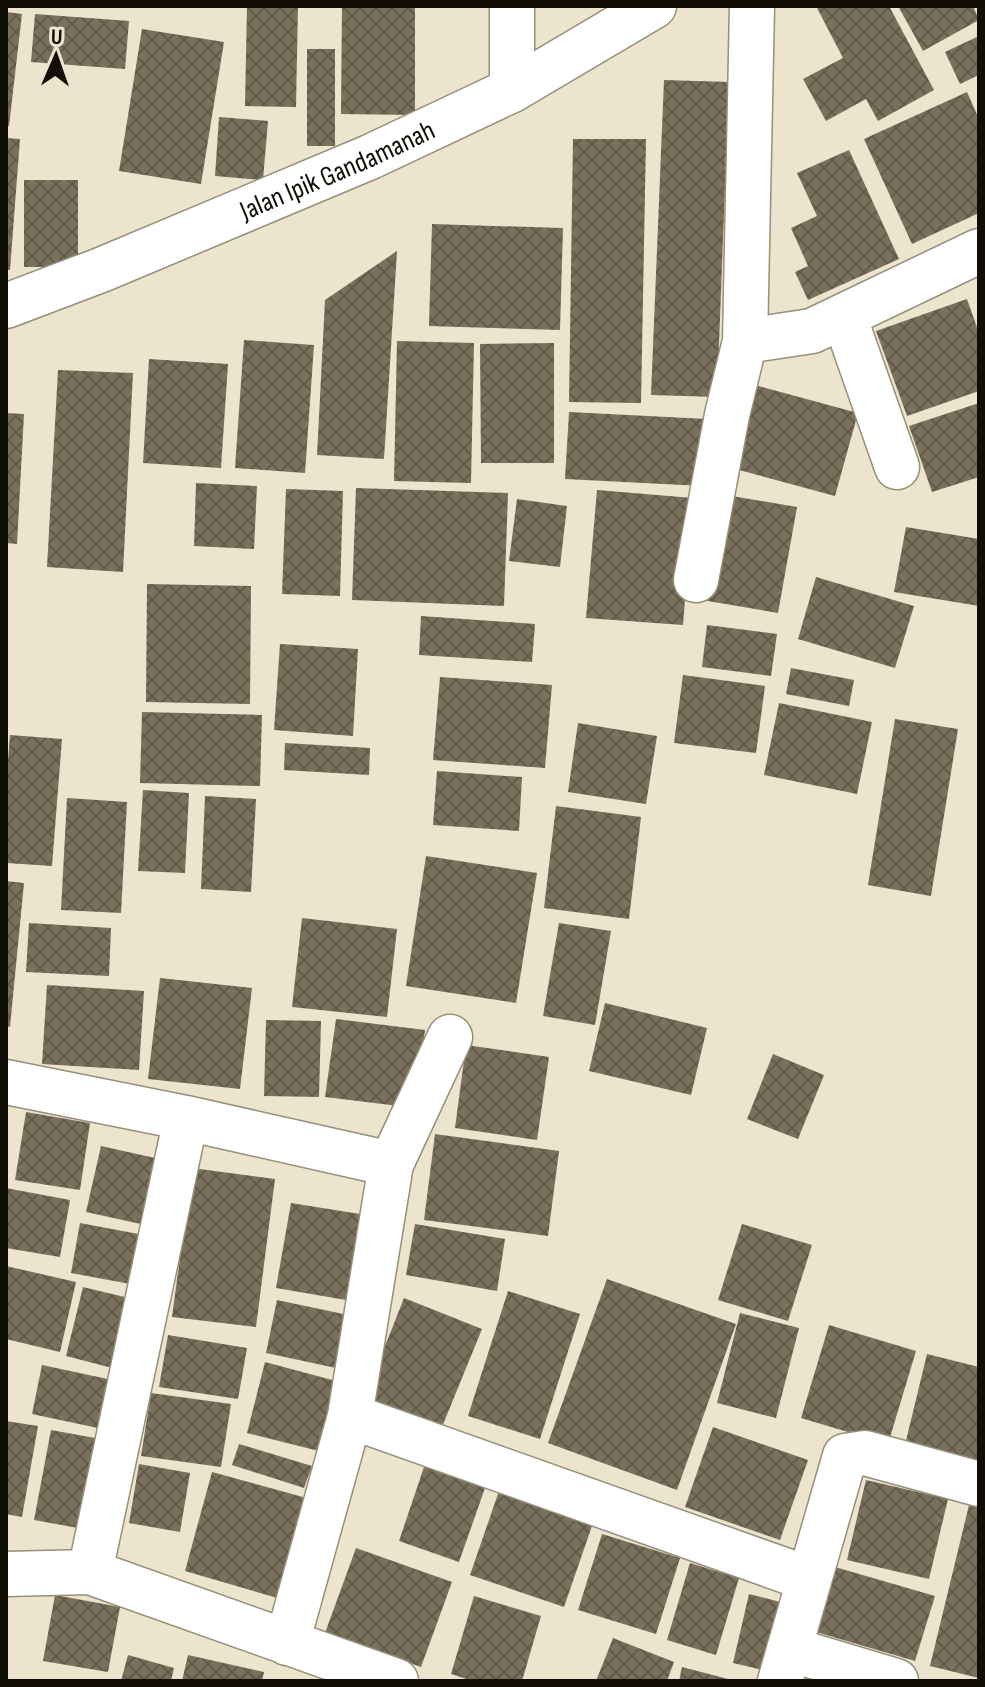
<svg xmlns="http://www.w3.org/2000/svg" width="985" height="1687" font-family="'Sofia Sans Condensed',sans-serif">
  <defs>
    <pattern id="building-cross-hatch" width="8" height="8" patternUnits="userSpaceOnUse" patternTransform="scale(2)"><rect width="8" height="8" fill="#79715c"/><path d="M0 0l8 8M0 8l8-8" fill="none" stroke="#625b4a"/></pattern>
  </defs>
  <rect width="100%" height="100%" fill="#ece4cc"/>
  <path fill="url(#building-cross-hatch)" d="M247 6H298L296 107 245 106Z
    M342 6H415V115L341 114Z
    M816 6H889L934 90 878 121 866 99 826 121 803 79 843 58Z
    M898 6H973L979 20 923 51Z
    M6 12 22 14 9 126H6Z
    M35 14 129 21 125 69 31 62Z
    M142 29 224 42 201 184 119 171Z
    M979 36V75L960 84 945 52Z
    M307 49H335V146H307Z
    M664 80 729 82 717 397 651 395Z
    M967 92 979 119V213L912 244 864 139Z
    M219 117 268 121 263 180 215 176Z
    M6 138 20 139 10 270H6Z
    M573 139H646L641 403 569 402Z
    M849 150 899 259 808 300 795 272 808 266 791 228 817 216 797 173Z
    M24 180H78V267H24Z
    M432 224 563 228 560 330 429 326Z
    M397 251 384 459 317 455 325 300Z
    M967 299 979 333V391L907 416 876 331Z
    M244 340 314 345 305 473 235 468Z
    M397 341 474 343 471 483 394 481Z
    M554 343V463H481L480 344Z
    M149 359 228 364 221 468 143 463Z
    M58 370 133 373 123 572 47 567Z
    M755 385 858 413 835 496 732 468Z
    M979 403V477L932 492 909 426Z
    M569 412 707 419 703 486 565 479Z
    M6 413 24 414 17 544 6 543Z
    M196 483 257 486 254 549 194 546Z
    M356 488 508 493 504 606 352 600Z
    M286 489 343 491 340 596 282 594Z
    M597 490 693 498 683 625 586 618Z
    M720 494 797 507 778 613 702 600Z
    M517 499 567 506 560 567 509 561Z
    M906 527 979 539V606L894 592Z
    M816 577 914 606 895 668 798 639Z
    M147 584 251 586 250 704 146 702Z
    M421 616 535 624 532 662 419 655Z
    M707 625 777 634 771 676 702 667Z
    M280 644 358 649 353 736 274 730Z
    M791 668 854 680 849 706 786 694Z
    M683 675 765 686 756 753 674 743Z
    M440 677 552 685 545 768 433 760Z
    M779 703 872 722 857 794 764 775Z
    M142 712 262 715 260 786 140 783Z
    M895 719 958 729 931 896 868 885Z
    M578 723 657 736 646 804 568 792Z
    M10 735 62 739 52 866 6 863V786Z
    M285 743 370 748 369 775 284 770Z
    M437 771 522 777 519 831 433 825Z
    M143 790 189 793 185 873 138 871Z
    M205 796 256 799 251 892 201 889Z
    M67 798 127 802 121 913 61 910Z
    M556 806 641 817 629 919 544 908Z
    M426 856 537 873 516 1003 406 986Z
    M6 881 24 883 10 1027 6 1026Z
    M302 918 397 929 387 1017 292 1007Z
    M29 923 111 928 109 976 26 972Z
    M559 923 611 931 595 1025 543 1016Z
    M160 978 252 988 240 1089 148 1079Z
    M47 985 144 991 139 1070 42 1064Z
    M605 1003 707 1028 691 1095 589 1071Z
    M336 1019 425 1030 415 1108 325 1097Z
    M266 1020 321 1021 319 1097 264 1096Z
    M466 1045 549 1057 537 1140 455 1128Z
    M773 1054 824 1075 798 1139 747 1119Z
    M26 1112 90 1123 80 1190 15 1180Z
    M435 1134 559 1151 548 1236 424 1220Z
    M101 1146 164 1160 150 1226 86 1212Z
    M192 1168 275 1179 256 1327 172 1317Z
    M6 1188 70 1200 60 1257 6 1248Z
    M291 1203 360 1214 346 1300 276 1288Z
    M80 1223 149 1236 141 1286 71 1273Z
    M415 1224 505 1239 497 1291 406 1275Z
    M742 1224 812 1245 788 1321 718 1300Z
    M6 1266 76 1282 60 1352 6 1339Z
    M607 1279 736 1324 677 1490 548 1443Z
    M83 1287 137 1300 120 1370 66 1356Z
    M508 1291 580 1314 540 1439 468 1416Z
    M404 1298 482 1329 442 1427 365 1397Z
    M277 1300 348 1315 336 1368 266 1353Z
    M740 1313 799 1328 776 1418 717 1403Z
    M829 1325 916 1351 888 1444 801 1418Z
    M168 1335 247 1348 238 1399 159 1387Z
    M927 1354 979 1367V1468L904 1449Z
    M265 1362 336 1381 319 1451 247 1433Z
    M42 1365 117 1381 107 1430 32 1414Z
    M151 1393 231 1404 221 1467 141 1456Z
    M6 1421 38 1426 22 1517 6 1514Z
    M713 1427 808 1460 780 1540 685 1507Z
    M51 1430 106 1440 89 1530 34 1520Z
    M239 1444 312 1466 304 1488 232 1465Z
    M139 1464 190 1473 180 1532 129 1523Z
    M424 1467 485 1488 459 1562 399 1541Z
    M212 1472 310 1499 281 1599 185 1571Z
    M866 1480 948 1499 929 1579 847 1560Z
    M499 1491 593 1523 564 1607 470 1575Z
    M969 1505 979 1508V1678L930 1666Z
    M602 1534 680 1558 656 1634 578 1610Z
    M356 1548 452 1582 421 1667 325 1633Z
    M690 1563 739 1578 716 1655 667 1640Z
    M835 1567 935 1596 915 1661 816 1632Z
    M749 1594 788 1604 772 1672 733 1663Z
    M55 1595 120 1607 108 1672 43 1661Z
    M474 1596 541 1616 522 1681H473L451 1674Z
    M613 1638 674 1662 667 1681H596Z
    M128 1655 174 1668 171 1681H121Z
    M188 1655 264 1672 262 1681H182Z
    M682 1667 732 1680V1681H679Z"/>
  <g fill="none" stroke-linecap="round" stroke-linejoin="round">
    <g stroke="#968f79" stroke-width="47">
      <path id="minor" d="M512 6V90
        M752 6 745 341 812 331 979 251
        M844 316 897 467
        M696 580 727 415 745 341
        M6 1082 186 1118 391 1164
        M350 1416 809 1579
        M90 1572 186 1118
        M6 1574 90 1572 396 1681
        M287 1643 350 1416 391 1164 450 1037
        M789 1649 896 1681
        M780 1681 845 1456 865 1453 979 1484"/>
    </g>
    <g stroke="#968f79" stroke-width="47">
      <g id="tertiary">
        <path id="s1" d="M6 306 101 270 370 157 512 90 654 6"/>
      </g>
    </g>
    <use href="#minor" stroke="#fff" stroke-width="44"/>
    <use href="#tertiary" stroke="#fff" stroke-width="44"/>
  </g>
  <g text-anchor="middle" stroke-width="7" stroke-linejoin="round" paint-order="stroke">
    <g font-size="28" fill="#110e07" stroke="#ece4cc">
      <text dy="10" stroke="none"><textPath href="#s1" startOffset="358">Jalan Ipik Gandamanah</textPath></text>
    </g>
  </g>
  <rect width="985" height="1687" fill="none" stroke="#110e07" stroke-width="16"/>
  <g transform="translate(56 56) rotate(2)" stroke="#ece4cc" stroke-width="6" paint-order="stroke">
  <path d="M0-6L14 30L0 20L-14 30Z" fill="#110e07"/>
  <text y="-12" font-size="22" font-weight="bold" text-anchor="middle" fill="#110e07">U</text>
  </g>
</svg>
